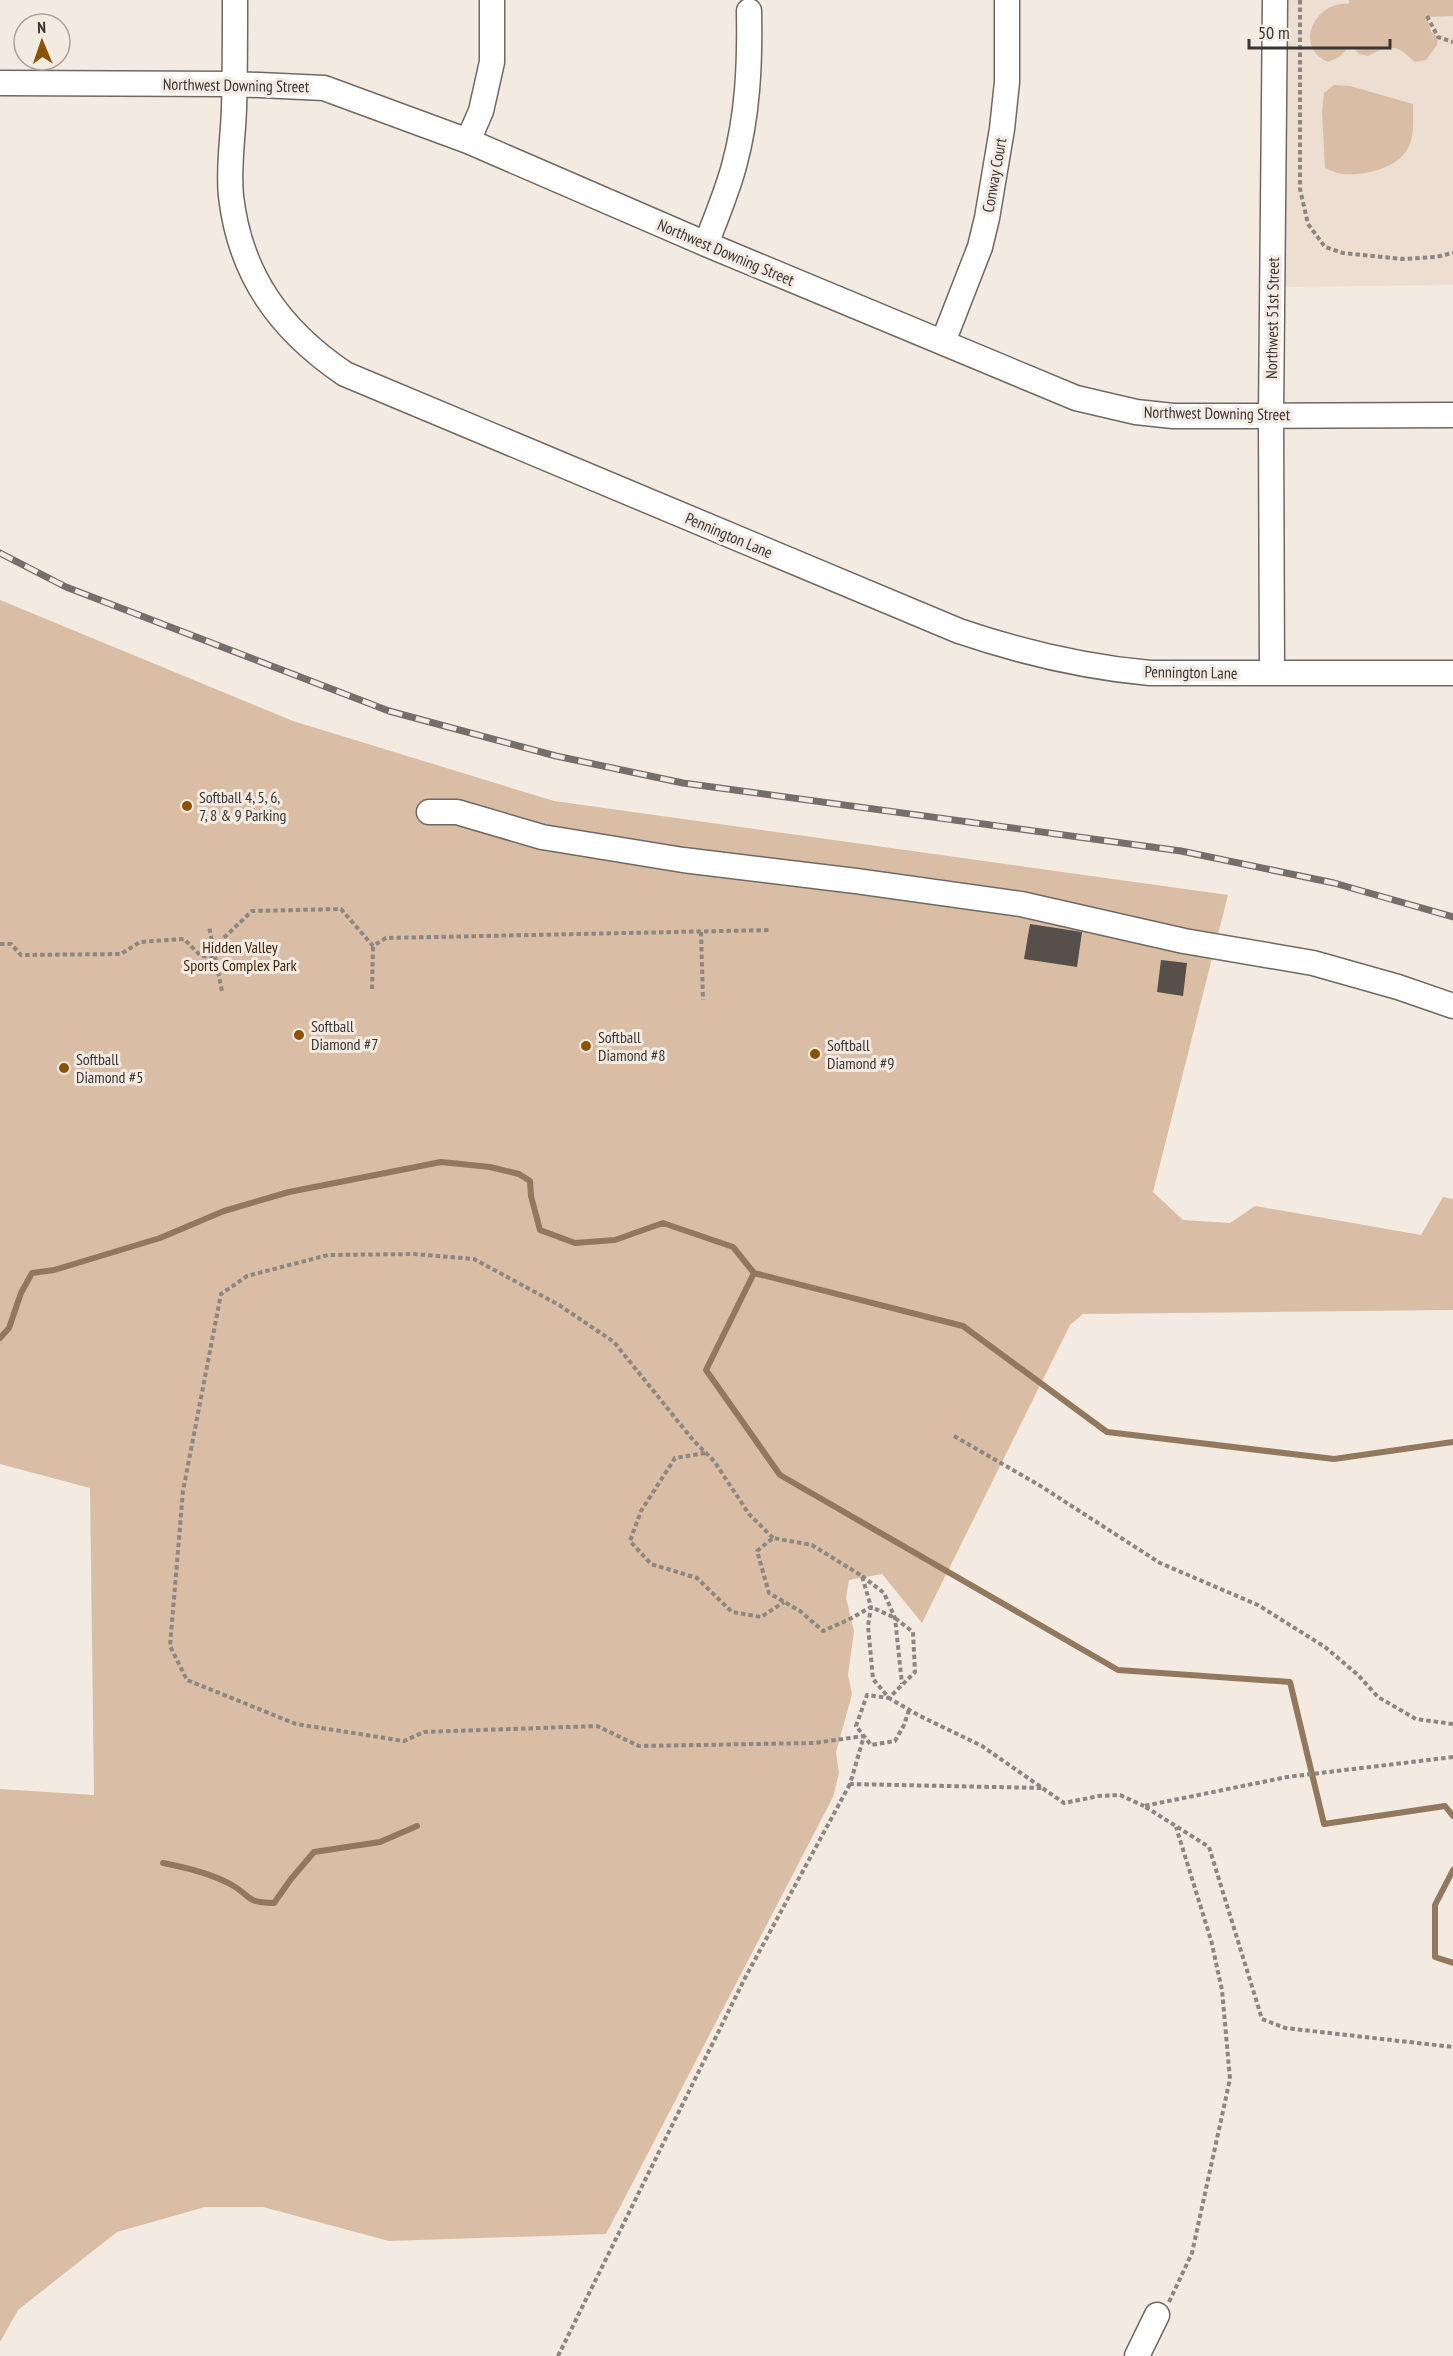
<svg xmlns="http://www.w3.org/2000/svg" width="1453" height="2356" font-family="'PT Sans Narrow',sans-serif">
  <rect width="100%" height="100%" fill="#f3eae2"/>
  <path fill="#ecded0" d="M1275 0H1453V285L1272 287Z"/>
  <path fill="#d9bea5" d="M1349 0H1453V16L1427 17 1431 32 1438 37 1437 45 1426 60 1415 62C1397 44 1390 44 1368 56L1359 54 1355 49 1348 48 1339 57 1328 62C1292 47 1316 0 1349 4Z
    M1334 85 1350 86 1413 104C1413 118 1415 138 1407 150 1395 169 1363 176 1343 174 1337 174 1331 170 1325 168L1322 112 1324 93Z
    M0 600 293 721 554 801 1228 895 1153 1192 1183 1220 1230 1223 1255 1206 1421 1235 1443 1197 1453 1199V1310L1083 1314 1070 1325 922 1623 882 1574 849 1580 846 1598 854 1631 848 1675 852 1694 836 1752 839 1773 833 1797 606 2234 389 2241 263 2207H205L117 2232 18 2310 0 2342V1789L94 1795 90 1488 0 1464Z"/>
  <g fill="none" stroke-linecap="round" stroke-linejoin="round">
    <path stroke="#92785d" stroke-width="6" d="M754 1273 963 1326 1107 1432 1334 1459 1453 1442
      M0 1338 9 1328 21 1293 32 1273 54 1270 160 1238 224 1211 289 1192 441 1162 490 1167 519 1174 530 1181 531 1196 540 1230 575 1243 615 1240 663 1223 733 1247 754 1273 706 1370 780 1475 1118 1670 1290 1682 1324 1824 1445 1806 1453 1816
      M163 1863C184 1867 214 1875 232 1885 254 1898 244 1902 274 1903L291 1879 314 1852 380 1842 417 1826
      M1453 1870 1435 1905V1957L1453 1963"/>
  </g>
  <path fill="#574f49" d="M1030 924 1082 932 1077 967 1024 959Z
    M1161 960 1187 963 1183 996 1157 992Z"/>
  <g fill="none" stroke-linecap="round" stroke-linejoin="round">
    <g stroke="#706962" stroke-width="27">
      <path id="minor" d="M235 0C235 37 235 73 234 109 233 138 228 168 231 196 240 275 280 330 345 374L959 631C1021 652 1084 667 1150 673H1453
        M0 83 235 84 324 88 468 141 706 244 1076 398 1136 412 1173 416 1453 415
        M468 141 481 111 492 62V0
        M706 244C716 218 727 192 734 166 748 115 750 63 749 11
        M943 342 980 247 987 218 1002 129 1007 82V0
        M1272 673 1271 415 1275 0
        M429 812H457L542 837 683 860 856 881 1021 904 1184 941 1313 963 1398 987 1453 1006
        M1137 2356 1157 2315"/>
    </g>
    <path stroke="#8d8781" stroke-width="4" stroke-dasharray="4.5 3" stroke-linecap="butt" d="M1300 0V189L1308 224 1325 247 1343 253 1402 259 1435 257 1453 253
      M1427 16 1438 37 1453 42
      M701 932 703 1000
      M0 944H11L21 955 121 954 140 942 184 939 201 956 215 957 209 926
      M213 948 252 911 341 909 373 946 386 938 771 930
      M215 957 222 991
      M372 989 373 946
      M954 1436 1039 1485 1160 1563 1258 1605 1325 1647 1358 1675 1378 1697 1416 1719 1453 1724
      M705 1453 675 1458 641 1511 630 1541 651 1564 697 1578 732 1612 761 1617 784 1602
      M773 1538 749 1514 714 1461 693 1440 614 1342 559 1305 474 1259 414 1254 328 1255 247 1276 221 1294 183 1491 170 1646 187 1680 296 1724 404 1741 424 1732 597 1726 639 1746 814 1743 864 1736 850 1784 1042 1788
      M862 1576 884 1593 895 1618 902 1684
      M909 1710 904 1725 895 1741 871 1745 856 1726 867 1695 889 1698 915 1672 913 1632 895 1618 871 1607 848 1620 823 1631 800 1611 769 1593 757 1551 773 1538 812 1545 862 1576 871 1607 868 1626 873 1679 889 1698 918 1715 982 1746 1064 1803 1099 1796 1120 1795 1144 1806
      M1453 1757 1287 1777 1144 1806 1209 1847 1262 2019 1285 2028 1453 2047
      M1169 2302 1192 2253 1230 2079 1222 1990 1211 1940 1176 1827
      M558 2356 745 1978 850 1784"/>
    <use href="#minor" stroke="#fff" stroke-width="24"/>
    <g stroke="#756f6b" stroke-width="7">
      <path id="rail" d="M0 553 66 587 389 711 556 756 683 783 1181 851 1334 883 1453 917"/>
    </g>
    <use href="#rail" stroke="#f3eae2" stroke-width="4.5" stroke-dasharray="14" stroke-linecap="butt"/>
  </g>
  <g fill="#895204" stroke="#f3eae2" stroke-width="2">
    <circle cx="187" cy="806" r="6"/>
    <circle cx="299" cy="1035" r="6"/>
    <circle cx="586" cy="1046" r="6"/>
    <circle cx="815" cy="1054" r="6"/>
    <circle cx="64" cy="1068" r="6"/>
  </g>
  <g text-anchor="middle" stroke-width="6" stroke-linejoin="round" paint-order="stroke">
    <g font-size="16" fill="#393532" stroke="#f3eae2">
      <text transform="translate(236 85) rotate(1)" y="6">Northwest Downing Street</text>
      <text transform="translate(994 175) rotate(-80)" y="6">Conway Court</text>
      <text transform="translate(726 252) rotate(23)" y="6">Northwest Downing Street</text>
      <text transform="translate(1272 318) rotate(-89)" y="6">Northwest 51st Street</text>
      <text transform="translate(1217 413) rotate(1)" y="6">Northwest Downing Street</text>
      <text transform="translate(729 535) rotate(23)" y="6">Pennington Lane</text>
      <text transform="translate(1191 672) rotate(1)" y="6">Pennington Lane</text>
    </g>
    <g font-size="16" fill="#393532" stroke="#f3eae2" text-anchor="start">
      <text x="199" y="803">Softball 4, 5, 6,<tspan x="199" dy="18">7, 8 &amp; 9 Parking</tspan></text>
      <text x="311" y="1032">Softball<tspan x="311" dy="18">Diamond #7</tspan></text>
      <text x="598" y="1043">Softball<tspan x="598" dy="18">Diamond #8</tspan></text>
      <text x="827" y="1051">Softball<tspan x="827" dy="18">Diamond #9</tspan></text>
      <text x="76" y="1065">Softball<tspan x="76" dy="18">Diamond #5</tspan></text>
    </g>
    <g font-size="16" fill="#3d2406" stroke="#f3eae2">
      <text x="240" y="953">Hidden Valley<tspan x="240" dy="18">Sports Complex Park</tspan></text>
    </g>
  </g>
  <g transform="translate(42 42) rotate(358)"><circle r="28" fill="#f3eae2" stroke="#a9a29c" stroke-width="1.5"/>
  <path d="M0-4.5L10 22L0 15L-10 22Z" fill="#895204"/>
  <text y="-9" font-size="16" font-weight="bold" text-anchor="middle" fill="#393532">N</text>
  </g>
  <path d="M1249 39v9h141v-9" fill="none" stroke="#393532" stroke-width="3"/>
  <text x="1258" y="39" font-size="18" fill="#393532" stroke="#f3eae2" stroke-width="4.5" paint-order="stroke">50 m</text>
</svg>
